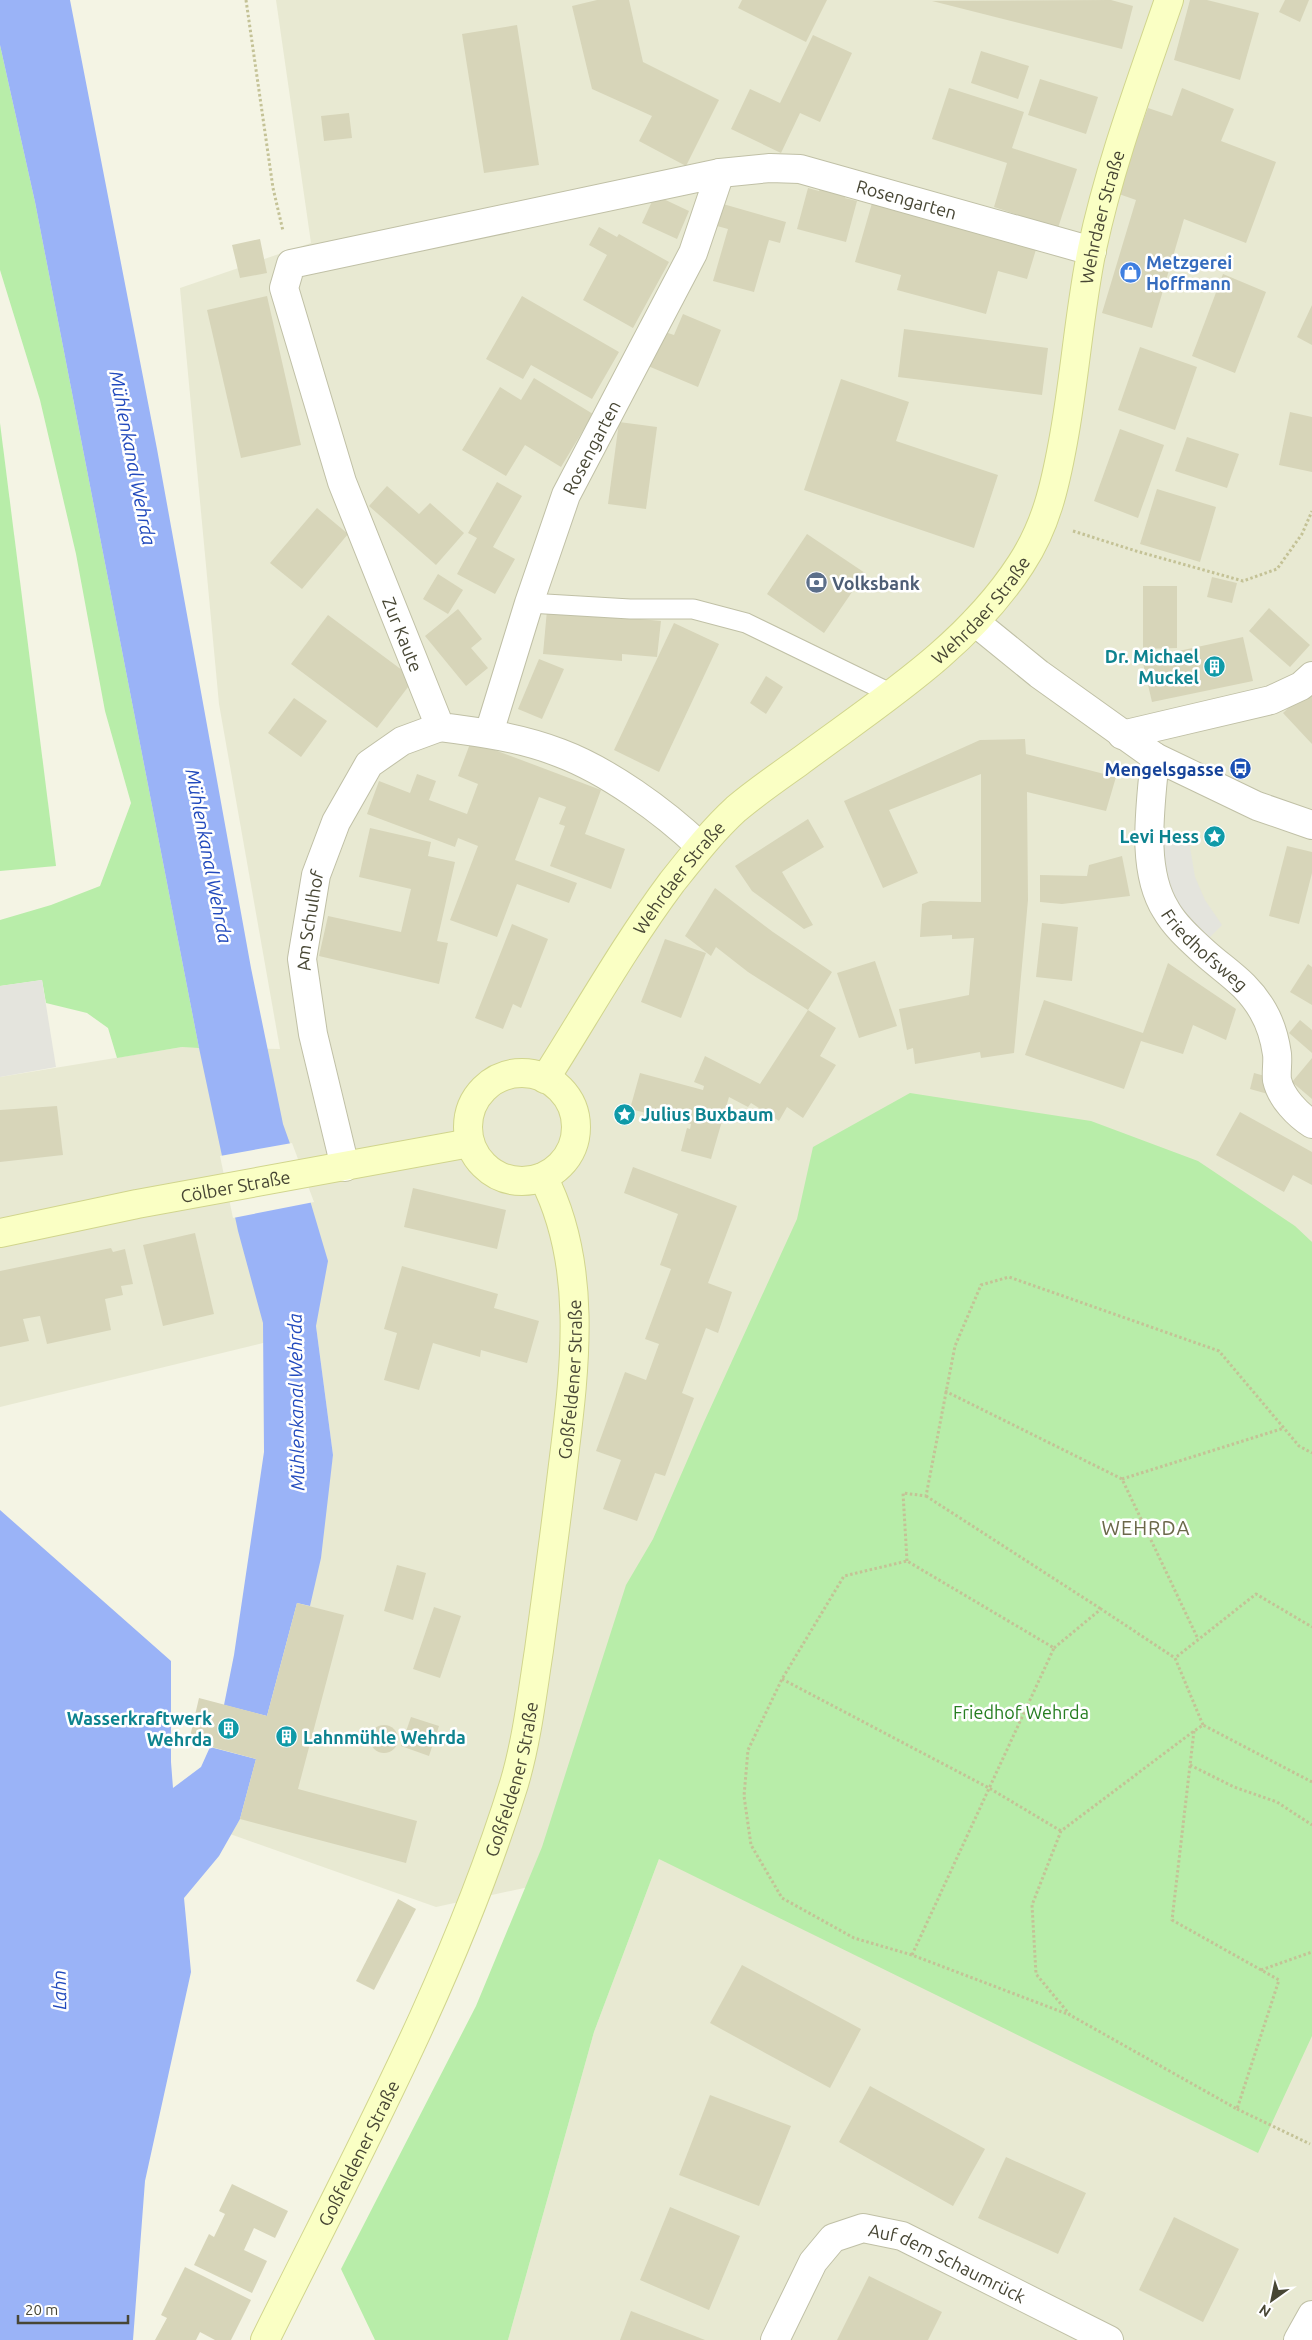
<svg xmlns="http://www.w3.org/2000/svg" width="1312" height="2340" viewBox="0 0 1312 2340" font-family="Ubuntu,sans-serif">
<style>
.residential{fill:#e8e9d2}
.green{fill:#b8eda9}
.parking{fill:#e4e4dd}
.water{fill:#9ab3f7}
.pier{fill:#f4f4e4}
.building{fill:#d7d5b9}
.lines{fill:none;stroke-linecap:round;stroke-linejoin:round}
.lane-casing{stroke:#c0c0a6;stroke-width:21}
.street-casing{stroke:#c0c0a6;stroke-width:30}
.secondary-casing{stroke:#d1d58d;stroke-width:30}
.path{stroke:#c4c296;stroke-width:3;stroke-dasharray:2.5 2.5;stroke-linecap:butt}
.lane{stroke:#fff;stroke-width:19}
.street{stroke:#fff;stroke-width:28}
.secondary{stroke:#faffc4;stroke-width:28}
.labels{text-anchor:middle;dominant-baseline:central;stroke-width:5;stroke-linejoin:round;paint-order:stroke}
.street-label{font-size:18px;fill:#474634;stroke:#fff}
.shop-label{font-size:18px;font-weight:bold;fill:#366cbe;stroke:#fff;text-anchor:start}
.service-label{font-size:18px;font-weight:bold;fill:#4e5e75;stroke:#fff;text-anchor:start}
.culture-label{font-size:18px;font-weight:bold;fill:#0d838f;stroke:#fff;text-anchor:end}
.transit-label{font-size:18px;font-weight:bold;fill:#164399;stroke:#fff;text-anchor:end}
.park-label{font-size:18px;fill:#277e21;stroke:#fff}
.water-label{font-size:19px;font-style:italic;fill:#224abd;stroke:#fff}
.quarter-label{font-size:20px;letter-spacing:1px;fill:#6b684a;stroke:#fff}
</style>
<rect width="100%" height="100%" fill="#f4f4e4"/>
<path class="residential" d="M276,0H1312V2340H508L594,2032L659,1859L436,1907L230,1834L240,1819L297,1603L310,1606L333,1455L316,1326L263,1343L0,1407V1077L182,1047L280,1049L219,704L180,288L311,243Z"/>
<g class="green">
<path d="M0,45L35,202L199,1048L182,1047L117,1058L108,1028L87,1013L46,1003L42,980L0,986V920L51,905L100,886L131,803L105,711L76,554L40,400L0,270Z"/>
<path d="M0,423L56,866L0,871Z"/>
<path d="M910,1093L1091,1121L1198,1161L1295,1226L1312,1242V2036L1258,2153L659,1859L594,2032L508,2340H375L341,2269L476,2006L542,1847L626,1585L653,1539L704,1422L797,1219L813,1147Z"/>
</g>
<g class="parking">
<path d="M1161,829L1189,841L1195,877L1205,900L1222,925L1205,942L1175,903L1165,874Z"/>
<path d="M42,980L56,1067L0,1077V986Z"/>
</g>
<g class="water">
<path d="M0,0H70L157,449L251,968L283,1124L309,1197L328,1261L316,1326L333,1455L321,1558L310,1606L297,1603L267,1716L224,1705L234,1655L264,1452L263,1323L238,1231L199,1048L35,202L0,45Z"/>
<path d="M0,1510L171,1661V1762L173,1788L201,1767L210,1747L256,1759L240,1819L219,1856L184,1898L191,1972L145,2181L133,2340H0Z"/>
</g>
<path class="pier" d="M292,1143L314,1202L233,1218L220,1156Z"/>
<g class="building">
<path d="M597,0H629L643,62L719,100L686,166L639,141L652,116L592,89L572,6Z"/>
<path d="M742,0H827L806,42L738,8Z"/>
<path d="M1111,0L1133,6L1122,49L932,1Z"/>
<path d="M1190,0H1207L1259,13L1240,80L1174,60Z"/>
<path d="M1285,0H1309L1300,22L1279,12Z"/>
<path d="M517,25L539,165L484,173L462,34Z"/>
<path d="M813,35L852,53L820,122L800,113L781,153L731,129L750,89L780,103Z"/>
<path d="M981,51L1029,66L1018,99L971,83Z"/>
<path d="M1040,79L1098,97L1086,134L1028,115Z"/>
<path d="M949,88L1024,112L1012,148L1077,169L1058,228L994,207L1007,163L932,139Z"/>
<path d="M1182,88L1234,109L1221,141L1276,162L1246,243L1184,219L1152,328L1102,313L1136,200L1116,193L1148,108L1172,116Z"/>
<path d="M349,113L352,138L324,141L321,116Z"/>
<path d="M822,182L847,189L845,198L857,201L846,242L797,229L808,188L819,191Z"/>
<path d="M655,195L689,211L677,239L642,223Z"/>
<path d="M872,203L1038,243L1027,279L998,271L986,314L897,290L901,275L855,262Z"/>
<path d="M723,204L786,222L780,243L769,240L754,292L713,281L728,229L717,226Z"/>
<path d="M599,227L617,237L619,234L669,262L633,328L583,300L607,255L589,245Z"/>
<path d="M260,239L267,273L240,278L232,245Z"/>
<path d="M1223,274L1266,292L1235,373L1192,356Z"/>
<path d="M267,296L301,445L241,458L207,310Z"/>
<path d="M522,296L619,352L592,399L531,365L523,379L486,359Z"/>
<path d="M1312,305V345L1297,337Z"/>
<path d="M683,314L721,330L698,387L648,366L662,331L674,335Z"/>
<path d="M904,329L1048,348L1042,395L898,377Z"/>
<path d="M1140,347L1197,367L1175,430L1118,410Z"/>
<path d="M534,378L593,414L561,467L525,445L506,476L462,450L500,387L521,400Z"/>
<path d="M841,379L909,402L896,441L998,475L974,548L804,490Z"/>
<path d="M1290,412L1312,417V472L1279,465Z"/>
<path d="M619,422L657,427L646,509L608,504Z"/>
<path d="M1120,429L1164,445L1138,518L1094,501Z"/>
<path d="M1187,437L1239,454L1227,488L1175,471Z"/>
<path d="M497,482L522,496L493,547L515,559L495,594L457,574L477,538L468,533Z"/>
<path d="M387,486L419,514L430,503L464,533L436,565L369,506Z"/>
<path d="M1157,489L1216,507L1200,562L1140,544Z"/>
<path d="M317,508L348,534L302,589L270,563Z"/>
<path d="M807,534L865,573L824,633L767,594Z"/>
<path d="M438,574L463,590L448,614L423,599Z"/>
<path d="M1212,577L1237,583L1232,603L1207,597Z"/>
<path d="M1143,586H1177V648L1143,649Z"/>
<path d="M1269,608L1310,645L1290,667L1249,631Z"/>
<path d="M458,609L482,639L471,648L488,668L466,686L425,636Z"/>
<path d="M547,610L661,621L657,657L622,654V661L543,654Z"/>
<path d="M328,615L414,679L377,728L291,664Z"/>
<path d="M674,623L719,644L659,772L614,750Z"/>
<path d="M1243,637L1253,681L1152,702L1142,659Z"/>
<path d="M539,659L564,669L542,719L518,709Z"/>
<path d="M766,676L783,687L766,714L750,703Z"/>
<path d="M1312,686V744L1283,713Z"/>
<path d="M294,698L327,721L301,757L268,733Z"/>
<path d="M1025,739L1026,754L1116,777L1106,811L1027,792L1028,900L1014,1053L981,1058L980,1052L915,1064L913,1048L907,1050L899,1009L969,995L974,938L952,939V935L920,937L922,904L930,901L981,902V774L889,810L918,873L883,888L844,801L980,740Z"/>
<path d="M471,741L601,790L585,834L625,849L611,889L550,866L565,826L559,824L566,807L539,797L515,860L577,883L569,903L517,884L497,937L450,920L478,846L458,838L455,847L367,814L379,781L410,793L417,774L436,781L429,800L467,814L478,784L458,776Z"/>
<path d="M808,819L824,847L782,872L813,925L804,929L752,891L735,866Z"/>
<path d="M370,828L431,842L428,856L455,862L437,941L448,943L439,984L319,956L328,916L401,932L411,889L359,877Z"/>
<path d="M1287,846L1312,852V873L1299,924L1269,916Z"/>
<path d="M1122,856L1130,896L1062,904L1040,902V875L1087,876L1089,865Z"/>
<path d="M715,888L773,932L832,972L808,1010L836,1028L820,1056L836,1065L803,1118L787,1107L779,1121L751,1103L748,1107L729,1097L711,1159L681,1151L687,1128L690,1129L691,1124L630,1109L640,1073L703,1090L704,1086L694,1082L705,1056L760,1084L808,1010L748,972L716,947L711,956L685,936Z"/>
<path d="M1042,923L1078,927L1072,981L1036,977Z"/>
<path d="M512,924L548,939L521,1008L513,1004L503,1029L475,1018Z"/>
<path d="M665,939L706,953L681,1018L641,1002Z"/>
<path d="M875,961L897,1026L859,1038L837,973Z"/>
<path d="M1168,963L1236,1009L1226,1040L1193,1025L1183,1054L1141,1041L1124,1089L1025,1055L1044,1000L1143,1033Z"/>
<path d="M1308,964L1312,967V1005L1290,992Z"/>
<path d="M1300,1020L1312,1030V1053L1289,1033Z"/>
<path d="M1312,1058V1099L1292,1082Z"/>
<path d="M1254,1073L1272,1078L1268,1094L1250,1089Z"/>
<path d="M57,1106L63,1155L0,1162V1110Z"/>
<path d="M1240,1112L1312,1152V1185L1293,1175L1284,1192L1216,1155Z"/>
<path d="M633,1167L737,1206L708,1283L732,1292L718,1333L706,1328L682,1393L694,1398L665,1476L655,1473L637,1521L603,1509L621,1460L596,1451L625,1372L646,1380L659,1344L645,1339L671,1269L660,1265L678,1214L624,1193Z"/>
<path d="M413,1188L506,1210L497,1249L404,1227Z"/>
<path d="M195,1233L214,1314L163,1326L143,1245Z"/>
<path d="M111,1248L113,1252L125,1249L133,1284L121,1286L123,1295L105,1299L111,1330L47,1344L40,1316L23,1319L29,1341L0,1347V1271Z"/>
<path d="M402,1266L498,1294L494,1308L539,1321L527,1363L481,1350L480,1357L433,1343L419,1390L384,1380L397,1333L384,1329Z"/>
<path d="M397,1565L426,1573L413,1620L384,1611Z"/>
<path d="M297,1603L344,1615L298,1789L417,1821L406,1863L240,1819L256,1759L189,1741L199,1698L267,1716Z"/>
<path d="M434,1607L461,1616L440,1678L413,1669Z"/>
<path d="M411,1717L439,1726L429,1756L401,1746Z"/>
<circle cx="384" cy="1739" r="14"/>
<path d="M398,1899L416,1909L374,1990L356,1981Z"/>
<path d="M742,1965L861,2029L830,2088L710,2023Z"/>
<path d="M870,2086L985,2149L953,2206L839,2142Z"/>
<path d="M710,2095L791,2126L759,2206L679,2175Z"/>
<path d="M1006,2157L1086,2193L1058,2254L978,2218Z"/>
<path d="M232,2184L288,2211L275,2238L254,2228L244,2250L267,2261L252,2293L194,2265L209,2234L214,2237L225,2214L219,2211Z"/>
<path d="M670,2207L740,2236L709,2310L640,2280Z"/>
<path d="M1174,2217L1239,2249L1203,2322L1139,2290Z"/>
<path d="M185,2267L251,2300L231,2340H215L200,2332L196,2340H155L167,2318L161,2315Z"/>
<path d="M869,2276L942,2312L928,2340H837Z"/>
<path d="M631,2311L705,2340H620Z"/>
</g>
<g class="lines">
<defs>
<path id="lane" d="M529,603L630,609H693L746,623L892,694"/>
<g id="street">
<path id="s1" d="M720,173L770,168L800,169L1092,251"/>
<path d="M975,622L1039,674L1155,757L1257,806L1312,825"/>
<path id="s2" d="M489,733L529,603L566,495L693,253L720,173L291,264L284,288L342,482L440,727C480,732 522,738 560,753C608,771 663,811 700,846"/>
<path d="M1122,735L1271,700L1301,686L1312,676"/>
<path id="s3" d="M1155,757C1151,804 1140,869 1166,910C1175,926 1191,940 1204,952C1226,972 1247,983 1263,1011C1270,1023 1275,1040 1277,1054C1278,1062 1276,1072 1277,1080C1281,1098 1298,1115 1312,1124"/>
<path id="s4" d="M345,1167L313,1034L302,959L316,875L336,822L369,764L402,741L440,727"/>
<path id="s5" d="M775,2340L813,2262L833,2238L863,2228L902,2236L1109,2340"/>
<path d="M1298,2340L1312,2315"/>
</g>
<g id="secondary">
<circle cx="522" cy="1127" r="54"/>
<path id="s6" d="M545,1079C587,1013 625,945 672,882C692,857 712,831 736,809C756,792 778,777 799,762C878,703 966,649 1021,564C1046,526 1055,486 1063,442C1075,378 1079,312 1092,249C1110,164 1141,82 1169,0"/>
<path id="s7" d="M0,1233L137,1204L470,1143"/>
<path id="s8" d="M265,2340C355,2158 454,1978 514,1784C527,1740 532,1695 539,1650C547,1591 555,1532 562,1473C574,1375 590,1268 543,1177"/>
</g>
</defs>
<use href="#lane" class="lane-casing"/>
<use href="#street" class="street-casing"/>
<use href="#secondary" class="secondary-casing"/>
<g class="path">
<path d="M246,0L273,188L283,231"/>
<path d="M1073,531L1136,551L1243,581L1277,569L1302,534L1312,511"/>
<path d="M945,1391L1122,1479L1198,1639"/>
<path d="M1122,1479L1284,1428"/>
<path d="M926,1496L1101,1609"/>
<path d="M907,1561L903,1493L926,1496L955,1346L981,1285L1009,1277L1219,1351L1299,1446L1312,1453"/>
<path d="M1054,1648L1101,1609L1175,1658"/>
<path d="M782,1679L989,1788L1061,1831"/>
<path d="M1203,1725L1175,1658L1256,1594L1312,1627"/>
<path d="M1194,1731L1172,1920L1279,1980L1237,2109L1070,2015L1036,1974L1032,1905L1061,1831L1194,1731L1203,1725L1312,1782"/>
<path d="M1190,1765L1234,1787L1277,1802L1312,1825"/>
<path d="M912,1955L1054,1648L907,1561L844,1576L782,1679L748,1750L744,1796L751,1845L782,1898L854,1938L912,1955L1070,2015"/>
<path d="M1261,1970L1312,1952"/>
<path d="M1237,2109L1310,2144"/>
</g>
<use href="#lane" class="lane"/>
<use href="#street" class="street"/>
<use href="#secondary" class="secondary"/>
</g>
<defs>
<symbol id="shop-disc" viewBox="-11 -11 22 22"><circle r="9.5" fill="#3f7fe0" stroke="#fff"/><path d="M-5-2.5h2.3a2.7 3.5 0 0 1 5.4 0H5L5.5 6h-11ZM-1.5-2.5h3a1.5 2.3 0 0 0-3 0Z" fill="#fff"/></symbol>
<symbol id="bank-disc" viewBox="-11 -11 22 22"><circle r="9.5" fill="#5c6f8a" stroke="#fff"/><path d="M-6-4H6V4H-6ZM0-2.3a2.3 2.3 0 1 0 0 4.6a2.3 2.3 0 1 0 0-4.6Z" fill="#fff"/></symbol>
<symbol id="building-disc" viewBox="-11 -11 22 22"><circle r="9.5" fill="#0f9aa8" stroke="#fff"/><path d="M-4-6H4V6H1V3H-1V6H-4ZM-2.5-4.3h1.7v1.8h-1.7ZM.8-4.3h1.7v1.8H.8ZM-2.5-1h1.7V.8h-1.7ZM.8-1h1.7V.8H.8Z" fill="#fff"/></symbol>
<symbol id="bus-disc" viewBox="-11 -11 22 22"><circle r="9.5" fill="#1a4fb4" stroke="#fff"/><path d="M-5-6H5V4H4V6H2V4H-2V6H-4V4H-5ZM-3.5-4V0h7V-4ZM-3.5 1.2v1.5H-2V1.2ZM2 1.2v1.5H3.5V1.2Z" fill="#fff"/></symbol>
<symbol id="sight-disc" viewBox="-11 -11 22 22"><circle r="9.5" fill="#0f9aa8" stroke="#fff"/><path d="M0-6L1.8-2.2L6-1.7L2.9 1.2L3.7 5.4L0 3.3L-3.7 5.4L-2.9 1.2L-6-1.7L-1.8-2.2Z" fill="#fff"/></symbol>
</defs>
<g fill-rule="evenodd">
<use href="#shop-disc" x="1118" y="260" width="25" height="25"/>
<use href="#bank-disc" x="804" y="570" width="25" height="25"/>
<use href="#building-disc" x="1202" y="654" width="25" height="25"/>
<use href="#bus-disc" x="1228" y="756" width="25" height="25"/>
<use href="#sight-disc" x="1202" y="824" width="25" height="25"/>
<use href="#sight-disc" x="612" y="1102" width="25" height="25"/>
<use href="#building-disc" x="216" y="1716" width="25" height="25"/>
<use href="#building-disc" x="274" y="1724" width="25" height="25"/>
</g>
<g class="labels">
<g class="street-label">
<text stroke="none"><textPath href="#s1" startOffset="191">Rosengarten</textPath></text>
<text stroke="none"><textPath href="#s6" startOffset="1068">Wehrdaer Straße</textPath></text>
<text stroke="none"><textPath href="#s2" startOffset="304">Rosengarten</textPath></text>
<text stroke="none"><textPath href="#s6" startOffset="648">Wehrdaer Straße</textPath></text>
<text stroke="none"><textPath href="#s2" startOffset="1438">Zur Kaute</textPath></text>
<text stroke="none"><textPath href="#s6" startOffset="242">Wehrdaer Straße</textPath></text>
<text stroke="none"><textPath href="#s4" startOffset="251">Am Schulhof</textPath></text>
<text stroke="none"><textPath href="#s3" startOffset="212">Friedhofsweg</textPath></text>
<text stroke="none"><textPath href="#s7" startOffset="240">Cölber Straße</textPath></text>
<text stroke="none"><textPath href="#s8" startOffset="1019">Goßfeldener Straße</textPath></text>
<text stroke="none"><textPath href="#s8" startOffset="614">Goßfeldener Straße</textPath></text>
<text stroke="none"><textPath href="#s8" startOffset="209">Goßfeldener Straße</textPath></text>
<text stroke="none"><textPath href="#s5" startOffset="241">Auf dem Schaumrück</textPath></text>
</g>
<g class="shop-label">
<text x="1146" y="262">Metzgerei<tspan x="1146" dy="21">Hoffmann</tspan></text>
</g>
<g class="service-label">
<text x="832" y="583">Volksbank</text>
</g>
<g class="culture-label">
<text x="1199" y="656">Dr. Michael<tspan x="1199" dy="21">Muckel</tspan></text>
<text x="1199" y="836">Levi Hess</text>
<text x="641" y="1114" text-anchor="start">Julius Buxbaum</text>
<text x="212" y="1718">Wasserkraftwerk<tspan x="212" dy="21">Wehrda</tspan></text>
<text x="303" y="1737" text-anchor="start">Lahnmühle Wehrda</text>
</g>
<g class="transit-label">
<text x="1224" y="769">Mengelsgasse</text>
</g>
<g class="park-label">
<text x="1021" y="1712">Friedhof Wehrda</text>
</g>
<g class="water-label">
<text transform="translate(133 458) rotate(79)">Mühlenkanal Wehrda</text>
<text transform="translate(209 856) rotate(79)">Mühlenkanal Wehrda</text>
<text transform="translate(296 1402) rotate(-91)">Mühlenkanal Wehrda</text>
<text transform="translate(59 1990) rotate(-91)">Lahn</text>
</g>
<g class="quarter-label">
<text x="1146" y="1527">WEHRDA</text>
</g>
</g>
<g transform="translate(1272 2300) rotate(213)" stroke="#ffffff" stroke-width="4" paint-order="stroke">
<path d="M0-4L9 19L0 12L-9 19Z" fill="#474634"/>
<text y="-8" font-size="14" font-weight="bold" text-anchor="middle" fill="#474634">N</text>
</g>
<path d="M18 2315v8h110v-8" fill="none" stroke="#474634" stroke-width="2.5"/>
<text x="25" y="2315" font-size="15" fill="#474634" stroke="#ffffff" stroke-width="4" paint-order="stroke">20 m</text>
</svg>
